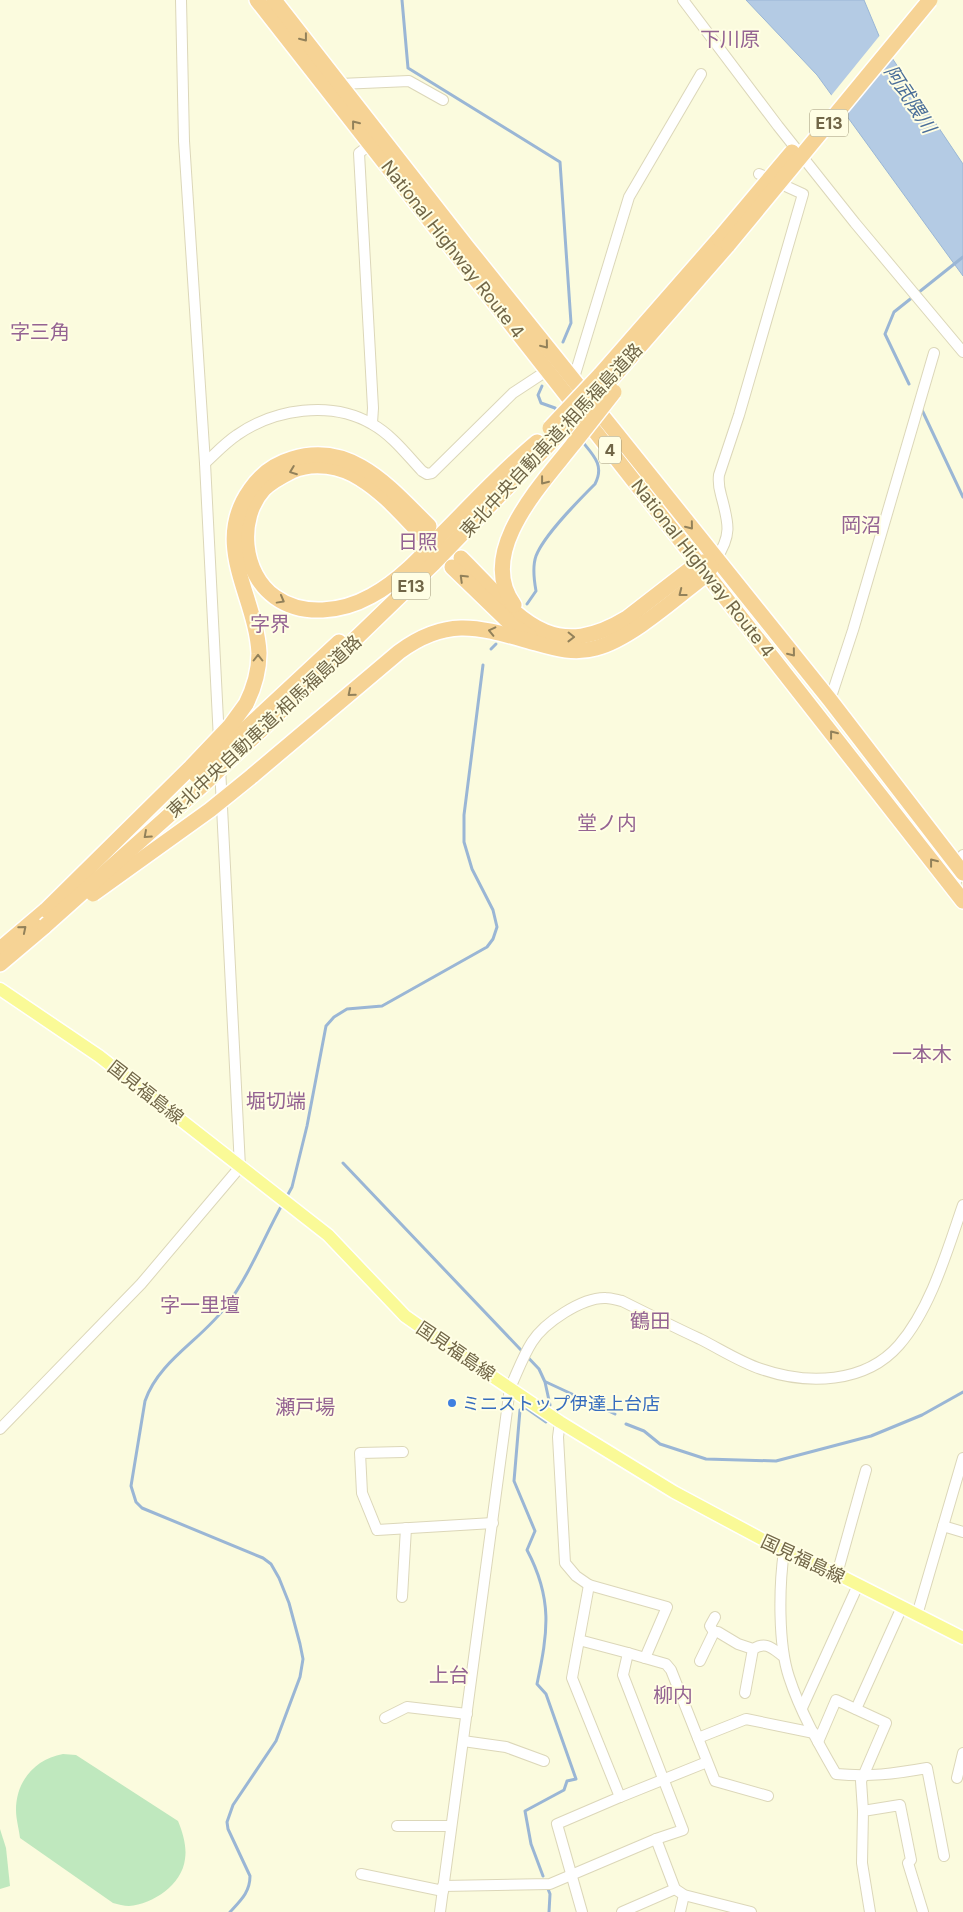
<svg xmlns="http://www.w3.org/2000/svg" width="963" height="1912" viewBox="0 0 963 1912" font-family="Inter,'Noto Sans JP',sans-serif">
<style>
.green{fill:#bfe8be}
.water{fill:#b4cbe4;stroke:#9ab6d5}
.pier{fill:#fbfbde}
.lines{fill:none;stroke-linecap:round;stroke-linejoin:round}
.stream{stroke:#9ab6d5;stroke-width:3}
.minor-casing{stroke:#dcd7b9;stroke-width:12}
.major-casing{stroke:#fff;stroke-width:15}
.highway-casing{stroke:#fff;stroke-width:18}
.minor{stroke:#fff;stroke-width:10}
.major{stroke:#fafa97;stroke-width:12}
.highway{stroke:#f6d395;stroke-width:15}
.highway-bridge-casing{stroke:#fff;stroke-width:18;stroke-linecap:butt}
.highway-bridge{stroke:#f6d395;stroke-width:15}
.oneway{stroke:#92815a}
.shop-dot{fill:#3f7fe0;stroke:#fffee4;stroke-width:2}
.labels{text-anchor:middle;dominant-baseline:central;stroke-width:4;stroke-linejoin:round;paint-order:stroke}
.shield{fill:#fffee4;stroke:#9c9476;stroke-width:1}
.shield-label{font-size:16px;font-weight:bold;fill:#716647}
.street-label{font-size:18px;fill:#716647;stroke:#fffee4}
.shop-label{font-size:18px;fill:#366cbe;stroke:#fffee4;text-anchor:start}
.water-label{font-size:19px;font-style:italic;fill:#4a6e99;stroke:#fffee4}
.quarter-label{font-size:20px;fill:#946392;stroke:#fffee4}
</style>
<rect width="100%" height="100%" fill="#fbfbde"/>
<g class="green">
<path d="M63,1754L76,1755L178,1821C183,1833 187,1847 185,1859C182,1885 153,1904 129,1906C124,1906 118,1904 113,1903L20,1838C19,1829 16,1819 16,1810C16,1781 35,1759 63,1754Z"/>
<path d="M0,1829L6,1848L10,1886L0,1889Z"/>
</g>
<path class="water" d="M746,0H864L882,43L963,164V276L817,75Z"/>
<path class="pier" d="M881,34L893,55L843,115L830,97Z"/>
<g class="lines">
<g class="stream">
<path d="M402,0L408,68L560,162L571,323L563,342"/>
<path d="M909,384L885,334L894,312L963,257"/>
<path d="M542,386L538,395L541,403L555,408L558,412"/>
<path d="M922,410L963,497"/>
<path d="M527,604L536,591C534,580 532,567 536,556C544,535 578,501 595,484C605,465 593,455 581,440"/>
<path d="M491,649L496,644"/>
<path d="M343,1163L539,1369L545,1382L550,1405"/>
<path d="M286,1198L292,1187L307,1126L326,1026L334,1017L347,1009L382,1006L487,947L493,939L497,927L493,910L472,869L464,842V815L483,665"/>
<path d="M546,1382L615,1414"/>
<path d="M626,1424L644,1431L660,1444L706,1459L776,1461L871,1436L922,1415L963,1392"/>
<path d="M543,1876L531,1844L525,1811L564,1790L567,1781L576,1779L546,1694L537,1684C548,1632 553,1599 527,1550L535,1531L514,1481L520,1410L526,1408L546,1422"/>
<path d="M548,1889L550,1894L549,1912"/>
<path d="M230,1912C241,1900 250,1892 250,1876L228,1829L227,1822L233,1805L276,1741L300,1677L303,1659L300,1644L289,1603L279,1578L271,1564L263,1558L142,1508L136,1502L131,1486L145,1401C159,1360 203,1339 227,1305C250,1274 264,1237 283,1203"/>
</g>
<defs>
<g id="minor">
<path d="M181,0L184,141L205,463L219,740"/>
<path d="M683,0L778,126L855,223L963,352"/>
<path d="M340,84L409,81L443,100"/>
<path d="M371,144L359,153L373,408L372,423"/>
<path d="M571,384L573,381L629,197L701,74"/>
<path d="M205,463C215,454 225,443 237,435C274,409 331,400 372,424C392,435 407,455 422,471L427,474L432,473L513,393L548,370"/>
<path d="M716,559C733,534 728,522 721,495C719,488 718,483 719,475L739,415L803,194L759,174"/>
<path d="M830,700L853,630L934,353"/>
<path d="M954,889L963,855"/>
<path d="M0,1429L141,1284L240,1167L220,767"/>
<path d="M403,1452L360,1453L362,1493L377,1530L493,1523"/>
<path d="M943,1526L963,1532"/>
<path d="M784,1551C779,1586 778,1644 789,1677C800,1711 818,1743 836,1774C870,1777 893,1774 927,1768L944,1856"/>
<path d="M837,1574L866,1470"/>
<path d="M402,1597L406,1528"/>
<path d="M917,1615L963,1458"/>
<path d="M714,1632L710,1626L715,1617"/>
<path d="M579,1640L628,1653"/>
<path d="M645,1658L666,1664L671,1670L715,1781L768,1796"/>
<path d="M700,1661L714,1632H718L738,1644L753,1649C766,1641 772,1648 783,1656"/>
<path d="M745,1693L753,1649"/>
<path d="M802,1708L858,1585"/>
<path d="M856,1709L902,1607"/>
<path d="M385,1718L407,1707L467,1714"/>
<path d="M698,1738L746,1719L814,1733"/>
<path d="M463,1741L506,1747L544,1761"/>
<path d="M818,1742L836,1700L886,1723L861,1781L863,1811"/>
<path d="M957,1778L963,1753"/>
<path d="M620,1797L707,1762"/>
<path d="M397,1826H451"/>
<path d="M656,1839L675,1889L684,1895L751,1912"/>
<path d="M361,1874L443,1891"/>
<path d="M443,1886L550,1884L656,1839L683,1830L623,1675L628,1653L645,1658L667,1607L589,1585L576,1576L565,1563L558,1437L560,1422"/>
<path d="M440,1912L510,1388C517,1373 523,1356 532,1342C544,1323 582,1297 606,1298C611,1298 617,1300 622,1301C648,1314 674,1327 700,1339C720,1349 740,1362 761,1369C807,1385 865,1384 899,1345C931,1308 947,1251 963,1205"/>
<path d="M582,1912L557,1824L620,1797L572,1678L589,1585"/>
<path d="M622,1912L675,1889"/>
<path d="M680,1912L684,1895"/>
<path d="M870,1912L862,1863L863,1811L900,1805L911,1860L908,1863L923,1912"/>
</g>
<path id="major" d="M0,989L99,1056L328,1235L405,1316L459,1354L560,1422L674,1492L784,1551L837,1574L963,1638"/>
<g id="highway">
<path d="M257,0L963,901"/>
<path d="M274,0L467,247L830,700L963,873"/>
<path d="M600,375L719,239"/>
<path d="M607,384L728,245"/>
<path d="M422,535C403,516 384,493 361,479C341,466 314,461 292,471C282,476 272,481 264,489C237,518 242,574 275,597C303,617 342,612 371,596C399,581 421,557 442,534C473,503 503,470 537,442"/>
<path d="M461,558C515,611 547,667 627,618L698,563L708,561"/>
<path d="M452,567L511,624L530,637"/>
<path d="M514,605C475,552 543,483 574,443"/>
<path d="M246,704C254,688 259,672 259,653C256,596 211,545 250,490C260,475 275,464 292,459C352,440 391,489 429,526"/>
<path d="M254,721L339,642"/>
<path d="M260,731L434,563L558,435"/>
<path d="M252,776L399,652C449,615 481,628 536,643C557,649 575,654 596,648C631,639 677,597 707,574L711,567"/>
<path d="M0,949L46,910"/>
<path d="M0,964L45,926"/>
</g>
</defs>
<use href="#minor" class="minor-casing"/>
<use href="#major" class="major-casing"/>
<use href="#highway" class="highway-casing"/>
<use href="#minor" class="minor"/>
<use href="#major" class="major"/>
<use href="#highway" class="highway"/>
<defs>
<g id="highway-bridge">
<path d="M719,239L792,152"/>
<path d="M728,245L930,0"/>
<path d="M550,428L600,375"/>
<path d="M558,435L607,384"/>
<path d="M574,443L614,392"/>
<path d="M196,775L254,721"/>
<path d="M93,894L210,810L252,776"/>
<path d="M46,910L191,767L230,726L246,704"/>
<path d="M45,926L204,784L260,731"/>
</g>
</defs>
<use href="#highway-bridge" class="highway-bridge-casing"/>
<use href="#highway-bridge" class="highway-bridge"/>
</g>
<defs><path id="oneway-chevron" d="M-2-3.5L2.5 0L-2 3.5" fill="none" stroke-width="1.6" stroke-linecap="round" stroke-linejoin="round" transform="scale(1.25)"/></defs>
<g class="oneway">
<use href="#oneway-chevron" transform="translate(304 38) rotate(52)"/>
<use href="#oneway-chevron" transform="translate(355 124) rotate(-128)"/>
<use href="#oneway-chevron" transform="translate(545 345) rotate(51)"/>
<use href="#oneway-chevron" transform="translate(293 471) rotate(159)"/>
<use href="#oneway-chevron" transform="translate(544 481) rotate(128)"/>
<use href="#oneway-chevron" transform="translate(690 526) rotate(51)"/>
<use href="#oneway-chevron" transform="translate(463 578) rotate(-136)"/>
<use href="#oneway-chevron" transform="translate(682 593) rotate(142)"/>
<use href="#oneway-chevron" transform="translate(281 600) rotate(29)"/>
<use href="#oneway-chevron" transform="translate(492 631) rotate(-167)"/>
<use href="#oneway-chevron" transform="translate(571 637) rotate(1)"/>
<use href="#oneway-chevron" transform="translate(792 653) rotate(51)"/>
<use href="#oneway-chevron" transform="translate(258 658) rotate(-90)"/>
<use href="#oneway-chevron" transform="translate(351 693) rotate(140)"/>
<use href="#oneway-chevron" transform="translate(833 734) rotate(-128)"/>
<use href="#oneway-chevron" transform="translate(147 835) rotate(138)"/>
<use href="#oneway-chevron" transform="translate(933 862) rotate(-128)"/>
<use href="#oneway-chevron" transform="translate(23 929) rotate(-40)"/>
</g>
<circle class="shop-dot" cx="452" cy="1403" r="5"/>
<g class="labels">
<g class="shield">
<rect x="810" y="109.5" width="38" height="27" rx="4"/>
<rect x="599" y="436.5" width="22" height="27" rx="4"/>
<rect x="392" y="572.5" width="38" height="27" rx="4"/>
</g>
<g class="shield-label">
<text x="829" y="123">E13</text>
<text x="610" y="450">4</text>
<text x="411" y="586">E13</text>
</g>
<g class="street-label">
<text transform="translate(453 249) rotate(52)">National Highway Route 4</text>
<text transform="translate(551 440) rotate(-47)">東北中央自動車道;相馬福島道路</text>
<text transform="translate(703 568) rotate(52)">National Highway Route 4</text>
<text transform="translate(264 726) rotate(-43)">東北中央自動車道;相馬福島道路</text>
<text transform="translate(146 1092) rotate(38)">国見福島線</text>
<text transform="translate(456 1351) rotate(34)">国見福島線</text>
<text transform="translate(803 1559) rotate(25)">国見福島線</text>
</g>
<g class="shop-label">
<text x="462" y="1403">ミニストップ伊達上台店</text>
</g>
<g class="water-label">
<text transform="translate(910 99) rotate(57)">阿武隈川</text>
</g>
<g class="quarter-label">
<text x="730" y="39">下川原</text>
<text x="40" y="332">字三角</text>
<text x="861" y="525">岡沼</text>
<text x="418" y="542">日照</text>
<text x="270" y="624">字界</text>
<text x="607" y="823">堂ノ内</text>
<text x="922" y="1054">一本木</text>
<text x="276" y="1101">堀切端</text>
<text x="200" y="1305">字一里壇</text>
<text x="650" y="1321">鶴田</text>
<text x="305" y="1407">瀬戸場</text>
<text x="449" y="1675">上台</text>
<text x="673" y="1695">柳内</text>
</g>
</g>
</svg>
